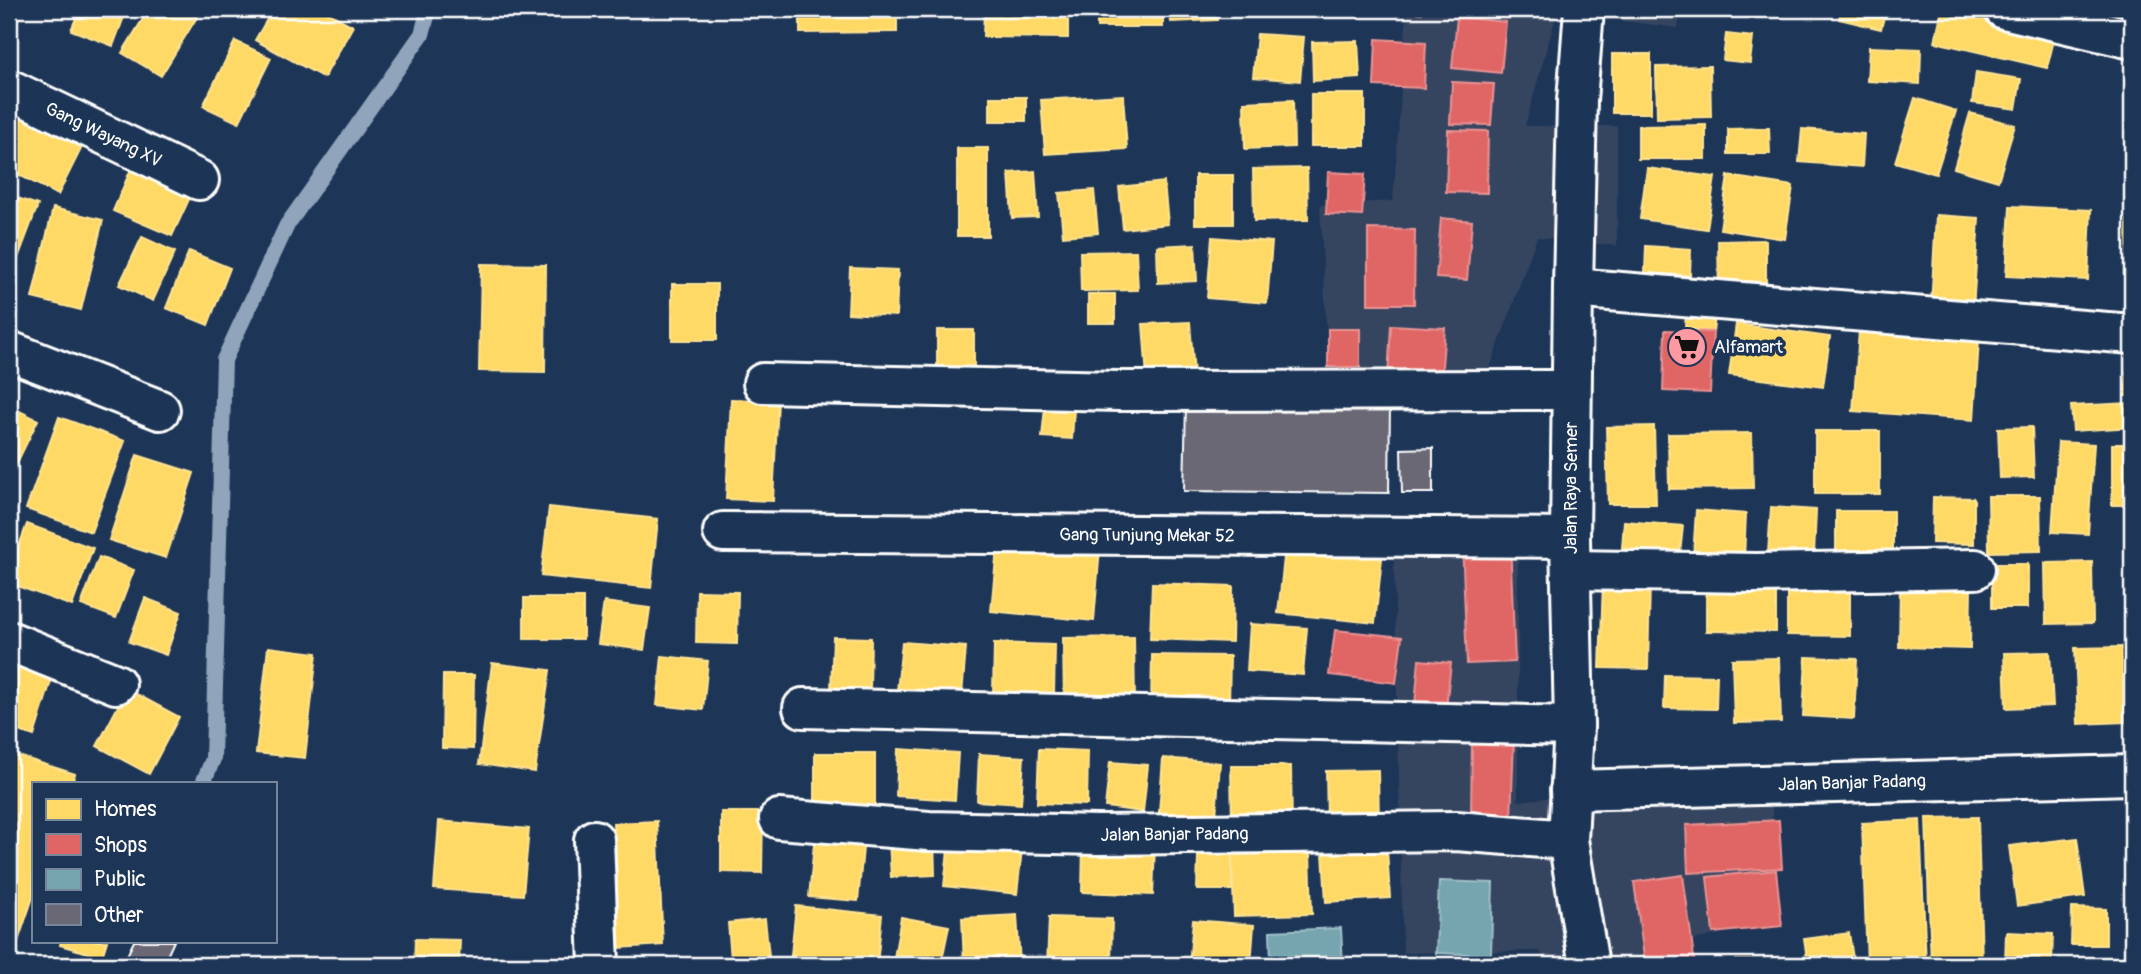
<svg xmlns="http://www.w3.org/2000/svg" width="2141" height="974" viewBox="0 0 2141 974" font-family="Pangolin,sans-serif">
<style>
.built{fill:#344460}
.homes{fill:#ffd966;stroke:#ffe494;stroke-width:2}
.shops{fill:#e06666;stroke:#e99494;stroke-width:2}
.public{fill:#76a5af;stroke:#9fc0c7;stroke-width:2}
.lines{fill:none;stroke-linecap:round;stroke-linejoin:round}
.stream{stroke:#90a5bb;stroke-width:16}
.building{fill:#6a6874;stroke:#fff;stroke-width:2}
.street-casing{stroke:#fff;stroke-width:44}
.secondary-casing{stroke:#fff;stroke-width:44}
.street{stroke:#1d3557;stroke-width:38}
.secondary{stroke:#1d3557;stroke-width:38}
.labels{text-anchor:middle;dominant-baseline:central;stroke-width:7;stroke-linejoin:round;paint-order:stroke}
.street-label{font-size:18px;fill:#fff;stroke:#1d3557}
.poi-label{font-size:18px;fill:#fff;stroke:#1d3557;text-anchor:start}
</style>
<rect width="100%" height="100%" fill="#1d3557"/>
<filter id="ink" filterUnits="userSpaceOnUse"><feTurbulence type="fractalNoise" baseFrequency=".0143" numOctaves="2"/><feDisplacementMap in="SourceGraphic" scale="14" xChannelSelector="R" yChannelSelector="G"/><feConvolveMatrix kernelMatrix="1 2 1 2 8 2 1 2 1" color-interpolation-filters="sRGB"/></filter>
<g filter="url(#ink)">
<g class="built">
<path d="M1407,9H1681L1678,28L1557,13L1525,126H1617V246L1537,237L1489,371L1329,378L1320,205L1393,201Z"/>
<path d="M1518,518V801L1774,773L1767,922L1651,951L1653,965H1544L1541,951L1403,953L1393,520Z"/>
</g>
<g class="homes">
<path d="M80,9H127L113,46L71,30Z"/>
<path d="M149,9H202L161,76L122,53Z"/>
<path d="M273,9H321L353,26L324,78L255,40Z"/>
<path d="M800,9H897V32L800,33Z"/>
<path d="M984,9H1068V38L983,37Z"/>
<rect x="1097" y="9" width="66" height="18"/>
<path d="M1170,9H1217V20L1171,22Z"/>
<path d="M1841,9H1886L1881,29L1839,19Z"/>
<path d="M1942,9L2055,36L2047,68L1935,42Z"/>
<path d="M1257,34L1304,37L1300,81L1253,77Z"/>
<path d="M1726,34L1753,37L1750,63L1723,60Z"/>
<path d="M235,41L271,58L239,123L203,106Z"/>
<path d="M1358,41L1360,78L1313,81L1312,42Z"/>
<path d="M1869,47L1921,49L1920,84L1867,81Z"/>
<rect x="1612" y="54" width="39" height="59"/>
<path d="M1710,66L1711,117L1657,118L1656,67Z"/>
<path d="M1976,72L2021,79L2016,109L1972,103Z"/>
<rect x="1311" y="94" width="54" height="52"/>
<path d="M1123,95L1127,149L1045,154L1041,100Z"/>
<rect x="990" y="97" width="36" height="24"/>
<path d="M1915,98L1956,111L1936,174L1895,162Z"/>
<path d="M1293,100L1294,147L1245,149L1244,102Z"/>
<path d="M19,107L86,139L58,195L9,170V127Z"/>
<path d="M1970,113L2015,125L1998,181L1954,168Z"/>
<path d="M1706,125V159H1638V126Z"/>
<path d="M1769,128L1770,154H1728V129Z"/>
<path d="M1802,129L1864,134L1862,167L1799,162Z"/>
<rect x="957" y="148" width="31" height="88"/>
<path d="M137,155L198,180L172,236L113,211Z"/>
<path d="M1307,168L1308,220L1254,221L1253,169Z"/>
<path d="M1647,168L1715,177L1707,229L1640,219Z"/>
<path d="M1035,171L1038,217L1012,218L1009,173Z"/>
<rect x="1195" y="175" width="38" height="49"/>
<path d="M1728,176L1793,186L1785,239L1720,229Z"/>
<path d="M1164,182L1168,224L1123,229L1119,187Z"/>
<path d="M1094,190L1098,233L1063,236L1059,193Z"/>
<path d="M9,195L38,205L9,282Z"/>
<path d="M2010,206L2091,210L2088,280L2006,276Z"/>
<path d="M53,208L103,220L81,310L32,298Z"/>
<path d="M1936,215L1979,218L1973,310L1931,307Z"/>
<path d="M2127,220H2132V264H2128Z"/>
<path d="M142,237L175,252L153,301L119,285Z"/>
<path d="M1212,237L1272,242L1267,303L1207,298Z"/>
<path d="M1766,240V294L1719,295L1718,241Z"/>
<path d="M1195,244L1197,281L1158,283L1157,246Z"/>
<path d="M1646,246L1691,249L1690,275L1645,273Z"/>
<path d="M189,251L230,268L208,325L166,308Z"/>
<path d="M1136,251L1138,290L1081,291L1080,252Z"/>
<path d="M481,264L546,265L545,372L479,371Z"/>
<path d="M850,268L898,270L896,316L848,313Z"/>
<rect x="672" y="284" width="45" height="56"/>
<rect x="1088" y="294" width="27" height="29"/>
<path d="M1686,312L1715,316L1713,332L1685,328Z"/>
<path d="M1190,322L1194,374L1147,378L1143,324Z"/>
<path d="M1736,324L1830,337L1823,387L1729,375Z"/>
<rect x="937" y="330" width="37" height="37"/>
<path d="M1859,331L1979,339L1974,420L1853,411Z"/>
<path d="M2128,354H2132V397L2125,396Z"/>
<path d="M731,399L778,401L773,501L726,499Z"/>
<path d="M2131,403L2132,427L2073,431L2071,406Z"/>
<path d="M9,406L38,420L9,479Z"/>
<path d="M1045,407L1074,410L1072,439L1042,437Z"/>
<path d="M59,417L125,441L91,532L26,509Z"/>
<path d="M1654,426L1656,504H1608L1606,427Z"/>
<path d="M2032,427L2034,477L2000,478L1998,428Z"/>
<rect x="1815" y="431" width="65" height="63"/>
<path d="M1752,433L1753,488L1669,489L1668,434Z"/>
<path d="M2058,442L2094,444L2088,534L2052,532Z"/>
<rect x="2112" y="444" width="20" height="61"/>
<path d="M137,455L194,473L166,558L109,540Z"/>
<path d="M1988,496H2040L2041,551L1989,552Z"/>
<path d="M1933,497L1974,498V544L1932,543Z"/>
<path d="M9,507L16,510L9,533Z"/>
<path d="M549,507L658,519L651,588L541,576Z"/>
<path d="M1771,507L1816,510L1814,555L1768,553Z"/>
<path d="M1696,510L1746,514L1744,559L1693,557Z"/>
<rect x="1836" y="511" width="57" height="53"/>
<path d="M1624,521L1683,526L1680,554L1622,548Z"/>
<path d="M27,524L93,548L72,606L9,583V573Z"/>
<path d="M998,537L1100,548L1094,621L991,611Z"/>
<path d="M1286,539L1383,549L1375,623L1278,613Z"/>
<path d="M99,557L134,570L116,618L81,605Z"/>
<path d="M2092,562L2093,623L2046,624L2045,563Z"/>
<rect x="1992" y="564" width="36" height="44"/>
<path d="M1603,581L1650,582L1648,669L1600,668Z"/>
<path d="M1152,583L1233,586L1232,642L1150,639Z"/>
<path d="M1900,584L1971,586L1970,649L1899,647Z"/>
<path d="M1706,586L1776,587V632L1706,631Z"/>
<path d="M1787,590L1850,591V636L1787,635Z"/>
<path d="M697,591L738,592L737,644L696,643Z"/>
<path d="M145,598L181,612L166,655L129,642Z"/>
<rect x="524" y="598" width="59" height="41"/>
<path d="M604,602L650,608L644,650L598,644Z"/>
<path d="M1250,624L1307,628L1303,675L1247,671Z"/>
<path d="M833,637L871,638L870,691L831,690Z"/>
<path d="M1134,637L1135,704L1064,705L1063,638Z"/>
<path d="M902,642L966,647L962,696L897,691Z"/>
<path d="M994,643L1055,645L1054,695L993,694Z"/>
<path d="M9,647L57,662L34,736L9,728Z"/>
<path d="M268,647L317,653L305,758L256,753Z"/>
<path d="M2123,647L2126,722L2078,724L2075,648Z"/>
<path d="M2050,652L2053,706L2006,708L2004,653Z"/>
<path d="M1152,655L1230,656L1229,707L1151,706Z"/>
<path d="M662,656L708,661L703,710L657,705Z"/>
<path d="M1806,657L1857,659L1854,719L1803,716Z"/>
<path d="M1779,658L1781,722L1734,723L1732,659Z"/>
<path d="M492,663L550,670L535,772L479,764Z"/>
<path d="M443,675H474L473,749L442,748Z"/>
<path d="M1665,675L1717,676L1716,709L1664,708Z"/>
<path d="M127,689L179,717L149,774L97,746Z"/>
<path d="M898,749L958,753L955,800L896,796Z"/>
<path d="M1039,749L1088,751L1087,805L1037,803Z"/>
<path d="M9,753L75,774L72,783H33V897L13,956L9,955Z"/>
<rect x="815" y="753" width="60" height="54"/>
<path d="M979,754L1024,757L1021,804L977,801Z"/>
<path d="M1163,758L1220,763L1216,817L1159,812Z"/>
<path d="M1110,762L1148,765L1143,812L1105,807Z"/>
<path d="M1231,766H1291L1292,826L1232,827Z"/>
<path d="M1378,770L1379,822H1327L1326,771Z"/>
<path d="M721,812H763L762,873L721,872Z"/>
<path d="M1978,817L1982,965H1931L1926,818Z"/>
<path d="M1920,820L1926,965H1867L1862,823Z"/>
<path d="M439,821L529,829L523,895L434,889Z"/>
<path d="M657,821L663,945L619,948L613,823Z"/>
<path d="M815,833L864,837L858,901L809,897Z"/>
<path d="M934,838L935,875L891,877L889,840Z"/>
<path d="M2077,838L2085,897L2017,906L2009,846Z"/>
<path d="M949,841L1022,849L1017,894L944,886Z"/>
<path d="M1083,843L1155,845L1153,895L1082,892Z"/>
<path d="M1387,849L1390,898L1326,902L1323,853Z"/>
<path d="M1310,853L1312,914L1234,916L1232,855Z"/>
<path d="M1198,855H1232V890H1197Z"/>
<path d="M796,906L882,915L877,965H790Z"/>
<path d="M2072,908L2106,909V945H2071Z"/>
<path d="M1017,915L1020,965H964L962,918Z"/>
<path d="M901,917L949,926L941,965L893,964Z"/>
<path d="M1049,917L1112,919L1111,965H1047Z"/>
<path d="M765,919L769,956L731,959L728,923Z"/>
<path d="M1193,920L1254,925L1251,965H1189Z"/>
<path d="M2006,932L2053,934L2052,965H2005Z"/>
<path d="M1849,933L1854,965H1808L1804,939Z"/>
<path d="M415,939L460,940L459,965H414Z"/>
<path d="M61,941H107L102,957L60,945Z"/>
<rect x="1736" y="960" width="42" height="5"/>
</g>
<g class="shops">
<path d="M1327,9H1422V13Z"/>
<path d="M1457,17L1506,22L1501,73L1452,68Z"/>
<path d="M1376,39L1426,42L1424,88L1374,86Z"/>
<path d="M1452,82L1494,84L1491,125L1450,124Z"/>
<path d="M1448,130L1488,131L1487,193L1446,192Z"/>
<path d="M1328,172L1365,174L1362,216L1326,214Z"/>
<path d="M1441,218L1472,221L1467,280L1436,278Z"/>
<path d="M1368,229L1415,230L1414,304H1368Z"/>
<path d="M1391,325L1445,328L1441,379L1388,377Z"/>
<rect x="1328" y="329" width="32" height="38"/>
<path d="M1665,330L1713,332L1710,393L1663,391Z"/>
<path d="M1510,540L1515,662L1467,664L1462,542Z"/>
<path d="M1335,630L1402,637L1396,683L1329,675Z"/>
<path d="M1419,660L1451,663L1446,708L1415,705Z"/>
<path d="M1472,736L1514,738L1511,819L1471,818Z"/>
<path d="M1779,820L1782,868L1688,873L1686,825Z"/>
<path d="M1776,870L1782,926L1713,933L1707,877Z"/>
<path d="M1683,875L1695,965H1645L1634,882Z"/>
</g>
<g class="public">
<path d="M1439,881L1493,883L1491,955L1436,953Z"/>
<path d="M1341,928L1343,965H1271L1270,931Z"/>
</g>
<g class="lines">
<path class="stream" d="M203,783L213,759L224,360L287,225L422,34L429,9"/>
</g>
<g class="building">
<path d="M1186,403L1390,405L1389,493L1184,491Z"/>
<path d="M1433,448V493H1402L1401,449Z"/>
<path d="M134,941H174L163,965H126L123,964Z"/>
</g>
<g class="lines">
<defs>
<g id="street">
<path d="M2004,9L2132,39"/>
<path id="s1" d="M9,89L199,180"/>
<path d="M1573,288L2132,334"/>
<path d="M9,351L160,410"/>
<path d="M763,383L1119,391L1571,390"/>
<path id="s2" d="M723,532L1570,538"/>
<path d="M1571,570L1755,573L1975,569"/>
<path d="M9,641L116,684"/>
<path d="M803,708L1574,726"/>
<path id="s3" d="M1570,790L2132,775"/>
<path id="s4" d="M779,819L929,831L1098,835L1456,831L1568,840"/>
<path d="M594,840L599,965"/>
</g>
<path id="secondary" d="M1584,9L1577,101L1573,288L1570,538L1574,726L1568,840L1589,965"/>
</defs>
<use href="#street" class="street-casing"/>
<use href="#secondary" class="secondary-casing"/>
<use href="#street" class="street"/>
<use href="#secondary" class="secondary"/>
</g>
</g>
<defs>
<symbol id="supermarket-disc" viewBox="-11 -11 22 22"><circle r="9.5" fill="#ff9aa2" stroke="#1d3557"/><path d="M-6-5.5h2.5l.6 2H6L4.5 2H-2.5L-4.4-4H-6ZM-1.5 3.2a1.3 1.3 0 1 0 .1 0ZM3 3.2a1.3 1.3 0 1 0 .1 0Z" fill="#111"/></symbol>
</defs>
<g fill-rule="evenodd">
<use href="#supermarket-disc" x="1665" y="325" width="44" height="44"/>
</g>
<g class="labels">
<g class="street-label">
<text stroke="none"><textPath href="#s1" startOffset="105">Gang Wayang XV</textPath></text>
<text transform="translate(1571 488) rotate(-90)">Jalan Raya Semer</text>
<text stroke="none"><textPath href="#s2" startOffset="424">Gang Tunjung Mekar 52</textPath></text>
<text stroke="none"><textPath href="#s3" startOffset="282">Jalan Banjar Padang</textPath></text>
<text stroke="none"><textPath href="#s4" startOffset="396">Jalan Banjar Padang</textPath></text>
</g>
<g class="poi-label">
<text x="1714" y="347">Alfamart</text>
</g>
</g>
<rect width="2141" height="974" fill="none" stroke="#1d3557" stroke-width="35"/>
<rect x="18" y="18" width="2106" height="939" fill="none" stroke="#fff" stroke-width="2.5" filter="url(#ink)"/>
<rect x="32" y="782" width="245" height="161" fill="#1d3557" stroke="#77869a" stroke-width="2"/>
<rect x="46" y="799" width="35" height="21" fill="#ffd966" stroke="#77869a" stroke-width="2"/>
<text x="94" y="816" font-size="21" fill="#ffffff">Homes</text>
<rect x="46" y="834" width="35" height="21" fill="#e06666" stroke="#77869a" stroke-width="2"/>
<text x="94" y="852" font-size="21" fill="#ffffff">Shops</text>
<rect x="46" y="869" width="35" height="21" fill="#76a5af" stroke="#77869a" stroke-width="2"/>
<text x="94" y="886" font-size="21" fill="#ffffff">Public</text>
<rect x="46" y="904" width="35" height="21" fill="#6a6874" stroke="#77869a" stroke-width="2"/>
<text x="94" y="922" font-size="21" fill="#ffffff">Other</text>
</svg>
